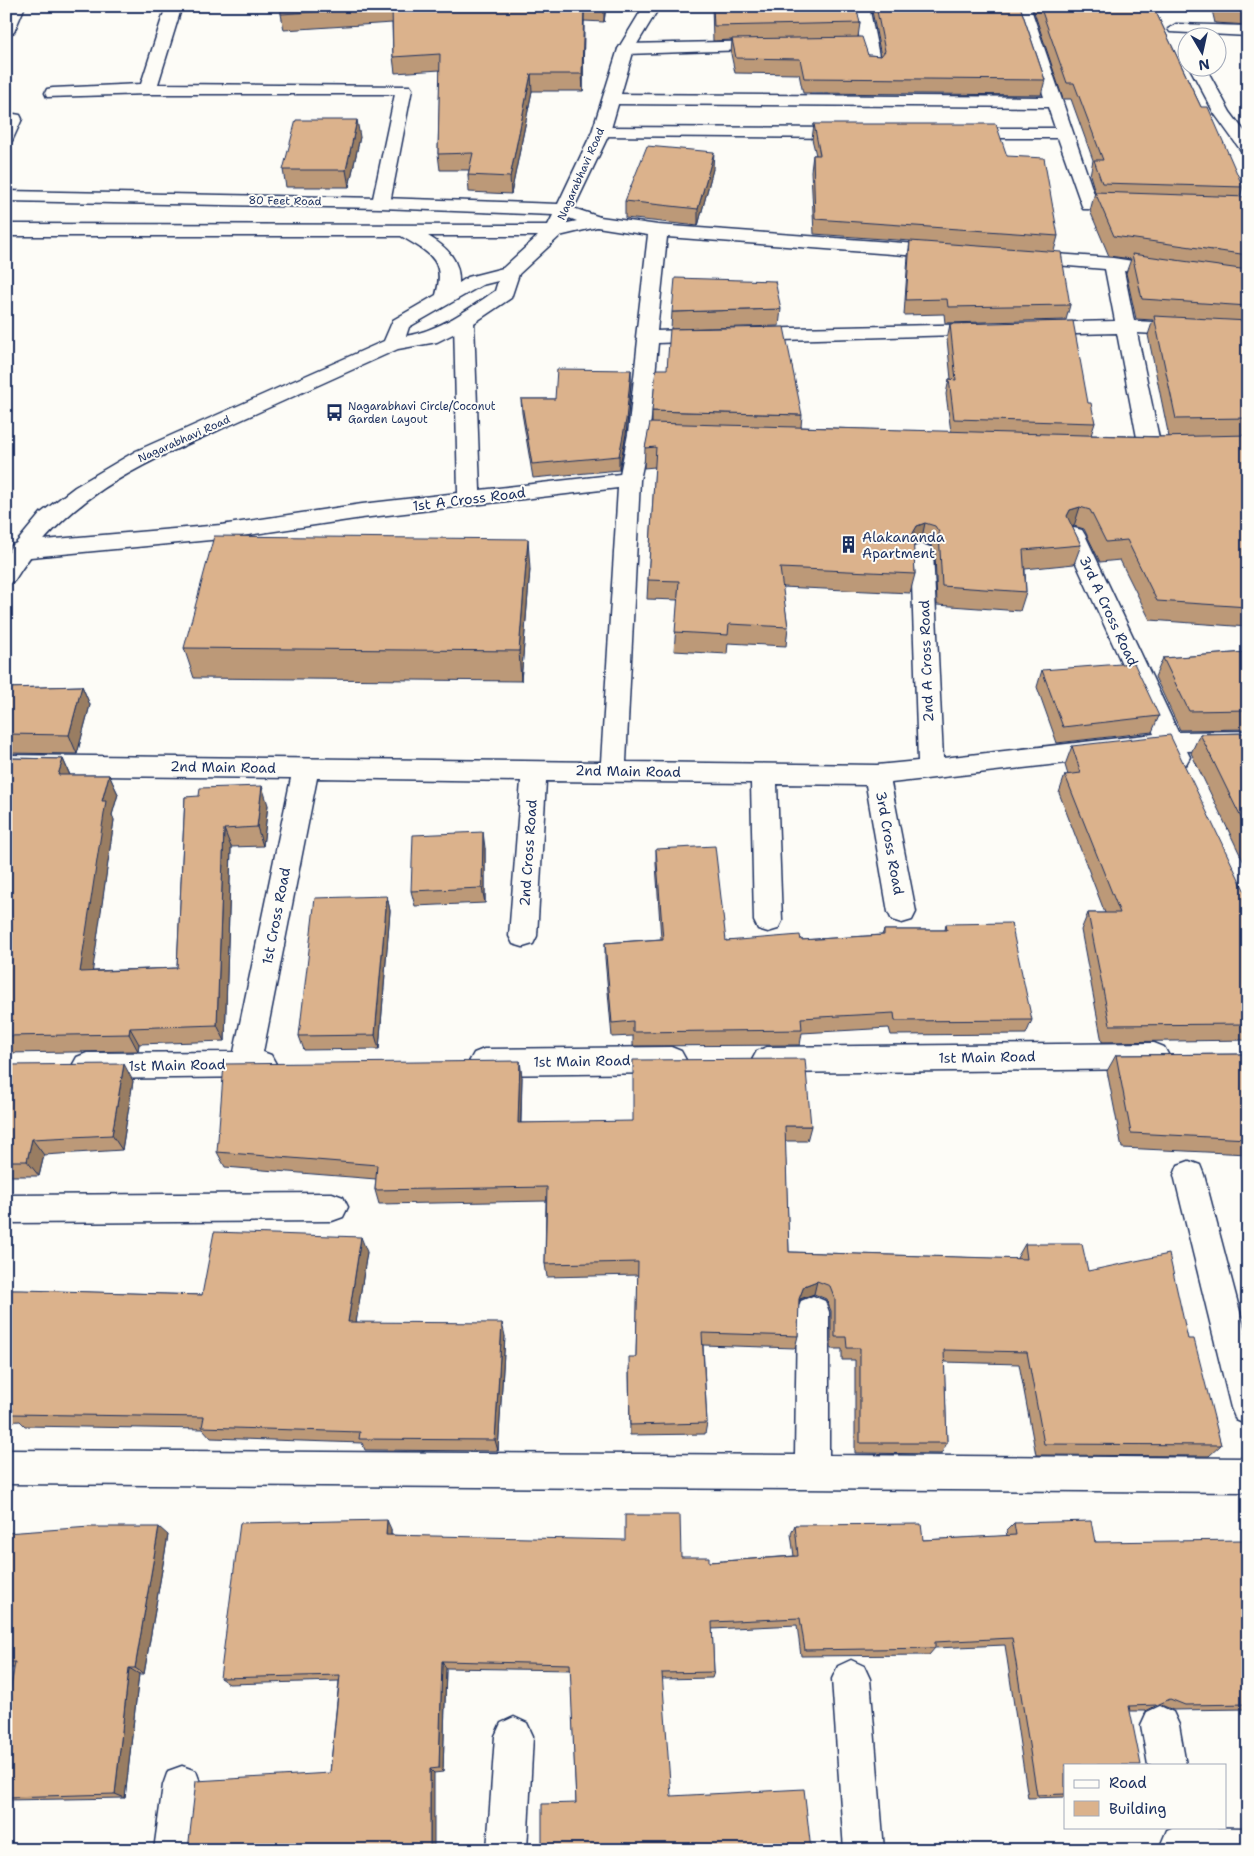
<svg xmlns="http://www.w3.org/2000/svg" width="1254" height="1856" viewBox="0 0 1254 1856" font-family="'Shantell Sans',sans-serif">
<style>
.lines{fill:none;stroke-linecap:round;stroke-linejoin:round}
.street-casing{stroke:#1b2f5e;stroke-width:3}
.secondary-casing{stroke:#1b2f5e;stroke-width:3}
.street{fill:#fdfcf7;fill-rule:evenodd}
.secondary{fill:#fdfcf7;fill-rule:evenodd}
.wall{fill:#bc9978;stroke:#1b2f5e}
.shaded-wall{fill:#997d62;stroke:#1b2f5e}
.building{fill:#dbb28c;stroke:#1b2f5e}
.labels{text-anchor:middle;dominant-baseline:central;stroke-width:4;stroke-linejoin:round;paint-order:stroke}
.far-street-label{font-size:11px;fill:#1b2f5e;stroke:#fdfcf7}
.far-poi-label{font-size:11px;fill:#1b2f5e;stroke:#fdfcf7;text-anchor:start}
.street-label{font-size:14px;fill:#1b2f5e;stroke:#fdfcf7}
.poi-label{font-size:14px;fill:#1b2f5e;stroke:#fdfcf7;text-anchor:start}
</style>
<rect width="100%" height="100%" fill="#fdfcf7"/>
<filter id="ink" filterUnits="userSpaceOnUse"><feTurbulence type="fractalNoise" baseFrequency=".02" numOctaves="2"/><feDisplacementMap in="SourceGraphic" scale="10" xChannelSelector="R" yChannelSelector="G"/><feConvolveMatrix kernelMatrix="1 2 1 2 8 2 1 2 1" color-interpolation-filters="sRGB"/></filter>
<g filter="url(#ink)">
<g class="lines">
<defs>
<g id="street">
<path d="M9,6H25L14,32L6,37V13Z"/>
<path d="M166,6H182L158,84L410,86L412,89L390,203L387,207H375L372,203L395,94H148L47,97L45,93L47,89L53,88L141,84Z"/>
<path d="M853,6H869L880,61L878,64H866L862,50H827L819,45L827,40H860Z"/>
<path d="M1014,6H1030L1096,200L1135,202L1138,206L1135,210L1083,209L1058,138H962L956,137L953,133L956,129L962,128H1055L1048,107L611,104L605,103L603,99L605,95L611,94L1044,97Z"/>
<path d="M1176,24L1248,26V36L1170,32L1168,29Z"/>
<path d="M769,41L777,46L775,49L626,54L618,49L626,44Z"/>
<path d="M1190,68H1206L1230,112L1248,136V153L1242,152L1214,113Z"/>
<path d="M14,114L20,115L22,119L12,141L6,142V118Z"/>
<path d="M601,127L851,128L857,129L860,133L857,137L851,138L595,136L592,132L595,128Z"/>
<path d="M564,205L600,217L658,225L945,246L952,248L954,252L952,256L945,258L667,237L657,331L706,329L713,331L716,335L713,339L706,341L658,343L650,428L691,431L695,436L691,441L684,443L648,441L640,480L626,762L877,765L918,761L911,552L914,547L922,544L930,547L933,552L943,758L1154,734L1063,535L1066,530L1074,528L1082,530L1085,535L1178,732L1248,731V749L1187,751L1190,757L1186,764L1177,767L1168,764L1162,752L891,783L916,912L912,920L902,923L892,920L888,912L866,785L777,784L782,921L778,929L768,932L758,929L754,921L751,783L546,781L537,936L533,944L523,947L513,944L509,936L521,781L317,778L263,1052L271,1055L276,1064L271,1073L261,1077L87,1079L77,1075L72,1066L77,1057L87,1053L234,1052L291,778L6,775V755L601,762L618,488L362,518L221,539L20,558L12,555L9,550L12,545L20,542L221,525L362,504L458,493L454,321L457,317H471L474,321L480,490L620,474L628,434L638,340L636,337L648,235L597,227L555,237L549,235L546,231L549,227L577,221L558,214L555,210L558,206Z"/>
<path d="M1026,252L1113,258L1172,267L1174,271L1172,275L1165,277L1124,271L1134,321L1248,327V339L1137,333L1161,448L1157,453L1150,455L1143,453L1139,448L1117,333L1037,335L1030,333L1027,329L1030,325L1037,323L1115,321L1105,269L1019,262L1017,258L1019,254Z"/>
<path d="M986,324L993,326L996,330L993,334L747,341L740,339L737,335L740,331L747,329Z"/>
<path d="M1154,1043L1164,1047L1169,1056L1164,1065L1154,1069L767,1073L757,1069L752,1060L757,1051L767,1047Z"/>
<path d="M671,1047L681,1051L686,1060L681,1069L671,1073L484,1075L474,1071L469,1062L474,1053L484,1049Z"/>
<path d="M1189,1161L1200,1165L1204,1175L1248,1342V1425L1236,1420L1231,1408L1174,1175L1178,1165Z"/>
<path d="M332,1193L343,1197L348,1207L343,1217L332,1221L6,1223V1195Z"/>
<path d="M813,1296L825,1301L829,1312V1455L1248,1458V1492L6,1484V1450L795,1455L797,1312L801,1301Z"/>
<path d="M851,1660L864,1666L870,1679L884,1850H844L832,1679L838,1666Z"/>
<path d="M1160,1706L1173,1712L1179,1725L1186,1765H1148L1141,1725L1147,1712Z"/>
<path d="M514,1717L527,1723L533,1736L527,1850H487L495,1736L501,1723Z"/>
<path d="M182,1766L196,1771L201,1785L194,1850H154L163,1785L168,1771Z"/>
<path d="M1174,1827L1248,1828V1850H1164L1161,1844L1167,1830Z"/>
</g>
<path id="secondary" d="M644,6H660L634,49L610,132L561,235L519,274L511,298L471,325L437,342L398,349C345,373 292,397 239,421C148,462 69,491 14,581L6,583V556L12,548L41,513L75,487L136,451L384,341L393,320L436,295C446,259 429,253 401,236H6V224L548,225L553,215L381,208L6,201V191L381,198L558,204L592,132L618,49ZM428,236H538L503,268L468,277L459,283C460,260 447,247 428,236ZM498,281L495,291C467,310 440,330 406,336L409,327L482,285Z"/>
</defs>
<use href="#street" class="street-casing"/>
<use href="#secondary" class="secondary-casing"/>
<use href="#street" class="street"/>
<use href="#secondary" class="secondary"/>
</g>
<g class="wall">
<path d="M281,6H606L604,22L584,21L583,91H532L511,194L469,192L468,175L469,170H440L438,154L440,70L395,73L393,57L392,23L284,30L281,14Z"/>
<path d="M712,6H856L860,23L858,37L868,55L881,56L871,6H1020L1045,80L1041,95L803,93L799,74L735,73L731,54L732,40L713,41Z"/>
<path d="M1032,6H1153L1201,107L1243,187L1240,197H1248V627L1150,620L1120,560L1100,562L1084,529L1074,526L1072,527L1081,545L1074,564L1025,569L1026,592L1020,611L937,605L935,552L931,545L921,542L913,545L915,574L910,593L782,587L788,627L786,646L728,643L727,654L674,651L678,600L647,599L648,580L655,467L644,468L645,448L652,423V411L802,415L801,427L951,432L946,394L949,379H951L947,339L950,324L1088,403L1095,423L1091,435L1169,437L1148,335L1153,320L1136,319L1126,273L1131,259L1109,256L1090,211L1095,192L1090,175L1093,160L1071,99H1063Z"/>
<path d="M1211,6H1248V25L1215,23Z"/>
<path d="M814,124L1007,156L1058,236L1054,251L1070,305L1066,320L945,323L944,314L904,315L908,256L910,241L814,234L811,171L813,155H816L812,139Z"/>
<path d="M360,137L349,187H286L283,170Z"/>
<path d="M713,169L698,226L625,218V201Z"/>
<path d="M781,309L779,326L671,329L672,312Z"/>
<path d="M631,370V384L626,434L619,470L533,478L522,413L521,399H555Z"/>
<path d="M530,569L521,681L194,678L184,648Z"/>
<path d="M1248,652V729L1180,730L1155,677L1163,658Z"/>
<path d="M1042,670L1159,716L1152,732L1057,743L1037,687Z"/>
<path d="M82,686L90,705L77,754L6,753V688Z"/>
<path d="M1248,733V871L1191,753L1200,734Z"/>
<path d="M1072,746L1248,897V1040L1102,1042L1081,930L1088,913H1105L1059,793L1065,775H1068L1065,765Z"/>
<path d="M6,758L63,759L70,775H109L118,794L112,815L114,820L92,971L177,968L185,797L268,805L263,846L231,847L225,1041L139,1044L138,1051L6,1053Z"/>
<path d="M485,848V903L415,906L411,891Z"/>
<path d="M656,849L726,941L801,940L882,935L884,930H945L946,924L1032,1020L1026,1034L891,1035L889,1028L802,1033L800,1045L633,1046V1036L612,1037L605,958V943L661,939L656,864Z"/>
<path d="M387,896L390,911L379,1049L304,1050L299,1036Z"/>
<path d="M1248,1054V1154L1122,1148L1107,1071L1116,1055Z"/>
<path d="M6,1065L133,1081L122,1150L44,1155L39,1176H6Z"/>
<path d="M522,1077L521,1123L811,1126L807,1141H785L789,1252L1018,1259L1017,1258L1025,1244L1088,1271L1188,1339L1221,1445L1209,1456L1036,1455L1019,1364L944,1362L947,1443L941,1454L855,1453V1360H842V1349H831V1311L826,1299L814,1294L800,1299L798,1304V1336L795,1348L703,1345L707,1423L705,1434L630,1435L629,1369L636,1357L638,1275L547,1277L545,1264L546,1201L379,1204L375,1190L376,1179L225,1167L217,1152Z"/>
<path d="M367,1252L356,1322L505,1336L498,1451L365,1450L362,1443L211,1438L203,1429L25,1426L20,1421L6,1422V1290L202,1295Z"/>
<path d="M1014,1523L1095,1542L1248,1560V1709L1173,1710L1159,1704L1146,1711H1130L1065,1765V1797L1028,1798L1005,1645L935,1648L929,1655L801,1656L797,1625L712,1629L714,1672L712,1678L662,1679L576,1803L571,1670L446,1668L443,1772L434,1773H330L339,1681L229,1684L220,1678L391,1529V1535L681,1557L709,1562L794,1556L791,1534L795,1525L923,1540L1007,1536L1006,1531Z"/>
<path d="M6,1533L168,1535L144,1674H139L125,1798L6,1800V1719L14,1668H6Z"/>
</g>
<g class="shaded-wall">
<path d="M584,6V21L583,91L582,74Z"/>
<path d="M604,6H606L604,22Z"/>
<path d="M531,74L532,91L511,194L510,177Z"/>
<path d="M357,120L360,137L349,187L346,170Z"/>
<path d="M714,152L713,169L698,226V209Z"/>
<path d="M631,370V384L626,434L619,470V456Z"/>
<path d="M1080,507L1074,526L1064,529L1067,516L1070,510Z"/>
<path d="M925,523L921,542L913,545V533L917,526Z"/>
<path d="M528,539L530,569L521,681L519,651Z"/>
<path d="M82,686L90,705L77,754L69,735Z"/>
<path d="M63,759L71,778L58,775Z"/>
<path d="M109,775L118,794L112,815L114,820L90,989L80,972L102,801Z"/>
<path d="M262,786L268,805L263,846L257,827Z"/>
<path d="M224,829L231,847L225,1041L217,1025Z"/>
<path d="M483,832L485,848V903L482,888Z"/>
<path d="M387,896L390,911L379,1049L375,1035Z"/>
<path d="M130,1028L139,1044L138,1051L129,1034Z"/>
<path d="M520,1061L522,1077L520,1138L518,1123Z"/>
<path d="M124,1064L133,1081L122,1150L112,1135Z"/>
<path d="M32,1139L44,1155L39,1176L27,1161Z"/>
<path d="M361,1237L367,1252L354,1336L348,1322Z"/>
<path d="M817,1281L814,1294L800,1299L795,1311L799,1299L804,1286Z"/>
<path d="M502,1323L505,1336L498,1451L495,1440Z"/>
<path d="M387,1520L391,1529V1543L386,1535Z"/>
<path d="M159,1527L168,1535L144,1674L135,1668Z"/>
<path d="M442,1661L446,1668L443,1772L439,1768Z"/>
<path d="M129,1668L139,1674L125,1798L115,1794Z"/>
<path d="M430,1769L434,1773V1850H430Z"/>
</g>
<g class="building">
<path d="M281,6H584L582,74H531L510,177L468,175L473,153L438,154L440,54L393,57L392,7L281,14Z"/>
<path d="M713,6H856L860,23L714,26Z"/>
<path d="M876,6H1020L1045,80L804,78L800,59L736,58L732,39L862,37L868,55L881,56L885,51Z"/>
<path d="M1040,6H1153L1201,107H1208L1243,187L1102,183L1094,160H1103L1074,83H1067Z"/>
<path d="M296,120H357L346,170H283Z"/>
<path d="M814,124H996L1007,156L1044,158L1058,236L815,219L813,155H820Z"/>
<path d="M647,146L714,152L698,209L625,201Z"/>
<path d="M1095,192L1248,197V255L1114,236Z"/>
<path d="M910,241L1061,252L1070,305L948,307L947,299L906,300Z"/>
<path d="M1132,254L1248,270V306L1142,299Z"/>
<path d="M675,278L775,281L781,309L672,312Z"/>
<path d="M1154,316L1248,321V418L1176,419Z"/>
<path d="M1073,321L1088,403H1091L1095,423L954,419L949,379L956,380L950,324Z"/>
<path d="M784,327L802,415L652,411L656,369H667L670,329Z"/>
<path d="M557,369L631,370L626,420L619,456L532,464L521,399H555Z"/>
<path d="M650,423L1157,437L1248,435V607L1157,601L1127,540L1106,542L1090,510L1080,507L1070,510L1067,516L1081,545L1023,550L1026,592L942,586L939,532L935,526L925,523L917,526L913,533L915,574L780,568L788,627L729,624L728,635L675,632L679,581L648,580L656,447L645,448Z"/>
<path d="M214,536L528,539L519,651L184,648Z"/>
<path d="M1248,652V710L1189,711L1163,658Z"/>
<path d="M1134,663L1159,716L1063,727L1042,670Z"/>
<path d="M82,686L69,735L6,734V688Z"/>
<path d="M1248,733V832L1200,734Z"/>
<path d="M1170,735L1247,896L1248,897V1024L1110,1025L1088,913H1120L1065,775L1081,773L1072,746Z"/>
<path d="M6,758L63,759L58,775H109L102,801H106L80,972L177,968L185,797L199,796L200,788L262,786L257,827L224,829L217,1025L130,1028L129,1034L6,1036Z"/>
<path d="M483,832L482,888L411,891L413,835Z"/>
<path d="M715,846L726,941L800,935L801,940L884,935V930H947L946,924L1011,923L1032,1020L895,1021L894,1013L801,1018L802,1030L633,1032V1021L612,1023L605,943L663,939L656,849Z"/>
<path d="M387,896L375,1035L299,1036L315,898Z"/>
<path d="M1248,1054V1139L1131,1133L1116,1055Z"/>
<path d="M805,1059L811,1126H785L789,1252L1027,1259L1025,1244H1082L1088,1271L1169,1254L1188,1339H1194L1221,1445L1044,1444L1027,1352L944,1350L947,1443H860V1348H847L846,1337H835V1299L830,1286L817,1281L804,1286L799,1299L798,1336L702,1333L707,1423L630,1425L629,1357H636L638,1262L545,1264L547,1187L375,1190L377,1165L217,1152L224,1064L520,1061L518,1123L633,1121V1060Z"/>
<path d="M124,1064L112,1135L32,1139L27,1161H6V1065Z"/>
<path d="M214,1232L361,1237L348,1322L502,1323L495,1440L359,1439L360,1432L202,1427L204,1417L12,1414L13,1409H6V1290H23L202,1295Z"/>
<path d="M625,1515H680L681,1557H709V1562L798,1556L795,1525L921,1524L923,1540L1016,1535L1014,1523L1091,1521L1095,1542L1243,1540L1248,1560V1704L1185,1705L1170,1699L1157,1705L1129,1706L1141,1765H1065V1794L1037,1795L1012,1638L935,1642V1648L805,1650L800,1618L712,1622L714,1672L662,1673L671,1796L804,1789L811,1850H542V1804L576,1803L570,1664L442,1661L439,1768L430,1769V1850H188L196,1781L330,1773L340,1675L220,1678L240,1523L387,1520L386,1535L625,1540Z"/>
<path d="M90,1527H159L135,1668H129L115,1794L6,1797V1719L15,1662H6V1533Z"/>
</g>
</g>
<defs>
<symbol id="bus-bare" viewBox="-9 -9 18 18"><path d="M-5-6H5V4H4V6H2V4H-2V6H-4V4H-5ZM-3.5-4V0h7V-4ZM-3.5 1.2v1.5H-2V1.2ZM2 1.2v1.5H3.5V1.2Z" fill="#1b2f5e" stroke="#fdfcf7" stroke-width="2.5" paint-order="stroke"/></symbol>
<symbol id="building-bare" viewBox="-9 -9 18 18"><path d="M-4-6H4V6H1V3H-1V6H-4ZM-2.5-4.3h1.7v1.8h-1.7ZM.8-4.3h1.7v1.8H.8ZM-2.5-1h1.7V.8h-1.7ZM.8-1h1.7V.8H.8Z" fill="#1b2f5e" stroke="#fdfcf7" stroke-width="2.5" paint-order="stroke"/></symbol>
</defs>
<g fill-rule="evenodd">
<use href="#bus-bare" x="322" y="400" width="25" height="25"/>
<use href="#building-bare" x="836" y="532" width="25" height="25"/>
</g>
<g class="labels">
<g class="far-street-label">
<text transform="translate(581 174) rotate(-66)">Nagarabhavi Road</text>
<text transform="translate(285 201) rotate(1)">80 Feet Road</text>
<text transform="translate(184 439) rotate(-24)">Nagarabhavi Road</text>
</g>
<g class="far-poi-label">
<text x="348" y="406">Nagarabhavi Circle/Coconut<tspan x="348" dy="13">Garden Layout</tspan></text>
</g>
<g class="street-label">
<text transform="translate(469 499) rotate(-7)">1st A Cross Road</text>
<text transform="translate(1109 611) rotate(65)">3rd A Cross Road</text>
<text transform="translate(926 661) rotate(-92)">2nd A Cross Road</text>
<text transform="translate(223 767) rotate(1)">2nd Main Road</text>
<text transform="translate(628 771) rotate(1)">2nd Main Road</text>
<text transform="translate(890 843) rotate(80)">3rd Cross Road</text>
<text transform="translate(528 853) rotate(-86)">2nd Cross Road</text>
<text transform="translate(276 916) rotate(-79)">1st Cross Road</text>
<text transform="translate(987 1057) rotate(-1)">1st Main Road</text>
<text transform="translate(582 1061) rotate(-1)">1st Main Road</text>
<text transform="translate(177 1065) rotate(-1)">1st Main Road</text>
</g>
<g class="poi-label">
<text x="862" y="537">Alakananda<tspan x="862" dy="16">Apartment</tspan></text>
</g>
</g>
<rect width="1254" height="1856" fill="none" stroke="#fdfcf7" stroke-width="25"/>
<rect x="12" y="12" width="1229" height="1831" fill="none" stroke="#1b2f5e" stroke-width="2" filter="url(#ink)"/>
<rect x="1064" y="1764" width="162" height="65" fill="#fdfcf7" stroke="#a3aaba"/>
<rect x="1074" y="1780" width="25" height="8" fill="#fdfcf7" stroke="#a3aaba"/>
<text x="1109" y="1788" font-size="15" fill="#1b2f5e">Road</text>
<rect x="1074" y="1801" width="25" height="15" fill="#dbb28c" stroke="#a3aaba"/>
<text x="1109" y="1814" font-size="15" fill="#1b2f5e">Building</text>
<g transform="translate(1202 52) rotate(171)"><circle r="24" fill="#fdfcf7" stroke="#a3aaba"/>
<path d="M0-4L9 19L0 12L-9 19Z" fill="#1b2f5e"/>
<text y="-8" font-size="14" font-weight="bold" text-anchor="middle" fill="#1b2f5e">N</text>
</g>
</svg>
